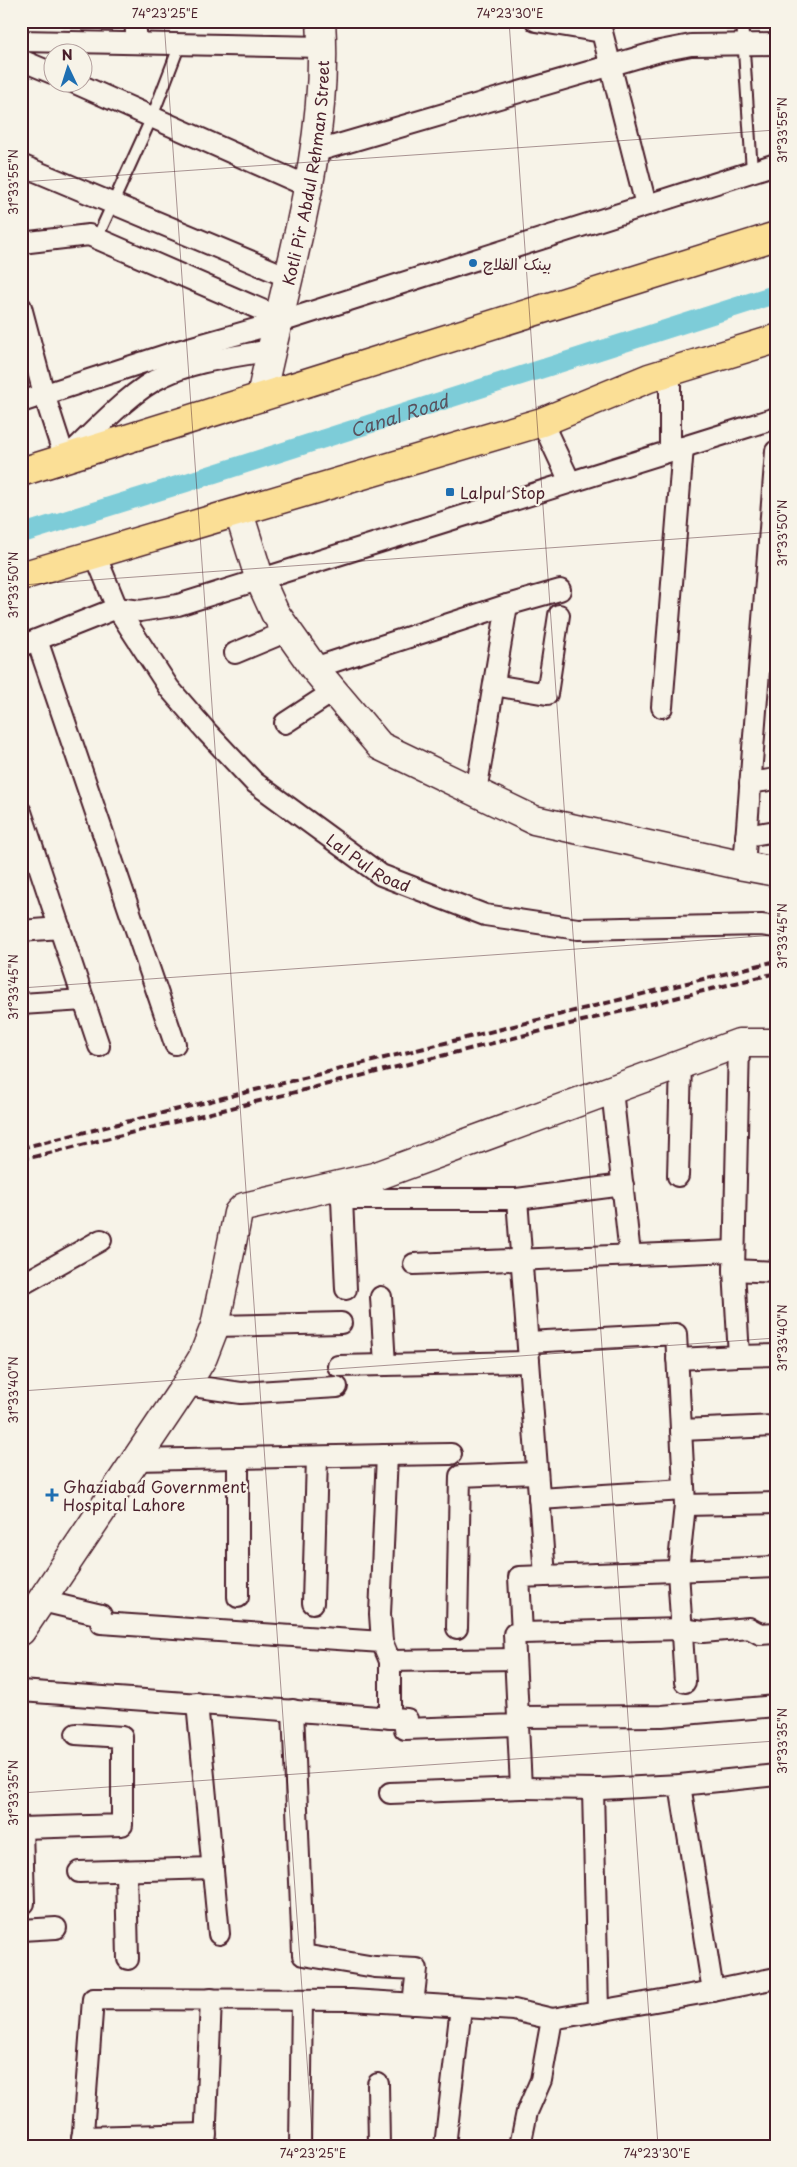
<svg xmlns="http://www.w3.org/2000/svg" width="797" height="2167" viewBox="0 0 797 2167" font-family="'Playpen Sans','Playpen Sans Arabic',sans-serif">
<style>
.lines{fill:none;stroke-linecap:round;stroke-linejoin:round}
.canal{stroke:#7dccd8;stroke-width:19}
.lane-casing{stroke:#4a1f2b;stroke-width:14}
.street-casing{stroke:#4a1f2b;stroke-width:24}
.secondary-casing{stroke:#4a1f2b;stroke-width:31}
.highway-casing{stroke:#4a1f2b;stroke-width:31}
.lane{stroke:#f7f3e8;stroke-width:10}
.street{stroke:#f7f3e8;stroke-width:20}
.secondary{stroke:#f7f3e8;stroke-width:28}
.highway{stroke:#fbdf96;stroke-width:28}
.rail{stroke:#4a1f2b;stroke-width:4;stroke-dasharray:8 4;stroke-linecap:butt}
.ticks{fill:none;stroke:#4a1f2b;stroke-width:1;stroke-opacity:0.45}
.poi-dot{fill:#1f6fb2;stroke:#f7f3e8;stroke-width:2}
.labels{text-anchor:middle;dominant-baseline:central;stroke-width:4.5;stroke-linejoin:round;paint-order:stroke}
.street-label{font-size:16px;fill:#4a1f2b;stroke:#f7f3e8}
.poi-label{font-size:16px;fill:#4a1f2b;stroke:#f7f3e8;text-anchor:start}
.water-label{font-size:18px;font-style:italic;fill:#59535f;stroke:#f7f3e8}
.neatline{fill:none;stroke:#4a1f2b;stroke-width:2}
.ticks-label{font-size:12px;text-anchor:middle;fill:#4a1f2b}
</style>
<rect width="100%" height="100%" fill="#f7f3e8"/>
<filter id="ink" filterUnits="userSpaceOnUse"><feTurbulence type="fractalNoise" baseFrequency=".02" numOctaves="2"/><feDisplacementMap in="SourceGraphic" scale="10" xChannelSelector="R" yChannelSelector="G"/><feConvolveMatrix kernelMatrix="1 2 1 2 8 2 1 2 1" color-interpolation-filters="sRGB"/></filter>
<g filter="url(#ink)">
<g class="lines">
<path class="canal" id="s1" d="M21,534L185,483L776,294"/>
<defs>
<g id="lane">
<path d="M742,21L752,171"/>
<path d="M97,238L152,117L180,44"/>
</g>
<g id="street">
<path d="M135,21L137,43"/>
<path d="M536,21L602,32L646,205"/>
<path d="M21,41L323,47"/>
<path d="M21,60L52,73"/>
<path d="M73,82L307,186"/>
<path d="M314,152L660,51L691,45L776,44"/>
<path d="M21,165L288,277"/>
<path d="M21,243L89,235L278,317"/>
<path d="M21,307L44,394L65,459C92,434 130,391 163,376C196,360 235,357 270,350"/>
<path d="M670,372V451"/>
<path d="M21,402L178,351L277,323L776,164"/>
<path d="M542,422L570,482"/>
<path id="s2" d="M95,554L117,608L169,688L207,732L254,782L381,875L485,915L578,929L761,925L776,927"/>
<path d="M37,640L175,1044"/>
<path d="M21,646L117,608L140,611L178,605L776,418"/>
<path d="M235,653L288,631"/>
<path d="M314,668L507,605L560,590"/>
<path d="M494,685L547,694L559,615"/>
<path d="M662,707L683,447"/>
<path d="M285,723L334,691"/>
<path d="M750,783L776,779"/>
<path d="M476,792L507,605"/>
<path d="M21,812L99,1046"/>
<path d="M746,836L776,831"/>
<path d="M744,866L776,451"/>
<path d="M21,931L60,928"/>
<path d="M21,1004L84,1000"/>
<path d="M612,1090L630,1255"/>
<path d="M678,1176L681,1064"/>
<path d="M334,1188L342,1199H517L545,1576"/>
<path d="M342,1199L346,1289"/>
<path d="M517,1199L623,1185"/>
<path d="M414,1264L734,1251"/>
<path d="M734,1270L776,1272"/>
<path d="M21,1285L101,1240"/>
<path d="M381,1297L385,1365"/>
<path d="M215,1326L341,1323"/>
<path d="M528,1342L676,1334L685,1505L678,1571L685,1682"/>
<path d="M739,1356L776,1355"/>
<path d="M677,1359L739,1356L734,1270L739,1043"/>
<path d="M338,1366L529,1362"/>
<path d="M186,1385L241,1393L337,1387"/>
<path d="M681,1430L776,1426"/>
<path d="M384,1455L451,1454"/>
<path d="M238,1458V1597"/>
<path d="M135,1460L387,1455L380,1614L382,1642"/>
<path d="M539,1499L684,1490"/>
<path d="M685,1505L776,1503"/>
<path d="M42,1601L101,1615V1623L382,1642L390,1661V1718"/>
<path d="M313,1603L317,1457"/>
<path d="M457,1628L460,1476L537,1473"/>
<path d="M522,1633L682,1629L703,1632L749,1628L760,1634L776,1633"/>
<path d="M390,1661L515,1659"/>
<path d="M21,1691L407,1719L405,1729L518,1725V1717L662,1716L776,1706"/>
<path d="M197,1703L219,1934"/>
<path d="M293,1710L303,1955L375,1967L417,1969L413,2004"/>
<path d="M518,1717L514,1634L522,1633L519,1577L776,1567"/>
<path d="M521,1788L600,1789L680,1785L776,1775"/>
<path d="M593,1789L598,2011"/>
<path d="M390,1793L521,1788L518,1725"/>
<path d="M21,1828L122,1825V1737L76,1734"/>
<path d="M22,1828L24,1903"/>
<path d="M126,1871L128,1959"/>
<path d="M79,1872L213,1868"/>
<path d="M21,1930L56,1928"/>
<path d="M713,1991L776,1978"/>
<path d="M552,2019L713,1991L680,1785"/>
<path d="M378,2084L379,2146"/>
<path d="M82,2137L206,2134"/>
<path d="M82,2146L93,1999L351,2000L514,2010L552,2019L541,2080L527,2112L520,2146"/>
<path d="M205,2146L211,1999"/>
<path d="M300,2146L302,2000"/>
<path d="M445,2146L461,2007"/>
</g>
<g id="secondary">
<path id="s3" d="M261,397C286,275 330,147 321,21"/>
<path d="M239,513L260,580L275,613L314,668L380,746L534,820L744,866L776,872"/>
<path d="M21,1631L186,1385L203,1357L215,1326L238,1213L244,1207L374,1177L739,1043H776"/>
</g>
<g id="highway">
<path d="M21,472L776,236"/>
<path d="M21,576L542,422L649,378L776,339"/>
</g>
</defs>
<use href="#lane" class="lane-casing"/>
<use href="#street" class="street-casing"/>
<use href="#secondary" class="secondary-casing"/>
<use href="#highway" class="highway-casing"/>
<use href="#lane" class="lane"/>
<use href="#street" class="street"/>
<use href="#secondary" class="secondary"/>
<use href="#highway" class="highway"/>
<g class="rail">
<path d="M21,1148L776,961"/>
<path d="M21,1160L776,973"/>
</g>
</g>
</g>
<path class="ticks" d="M164,21L313,2146M509,21L658,2146M21,182L776,130M21,585L776,532M21,988L776,935M21,1391L776,1338M21,1793L776,1741M742,2146L776,2143"/>
<g class="poi-dot">
<circle cx="473" cy="263" r="5"/>
<rect x="445" y="487" width="10" height="10" rx="2.5"/>
<path d="M49.5 1487.5h5v5h5v5h-5v5h-5v-5h-5v-5h5z"/>
</g>
<g class="labels">
<g class="street-label">
<text stroke="none"><textPath href="#s3" startOffset="229">Kotli Pir Abdul Rehman Street</textPath></text>
<text stroke="none"><textPath href="#s2" startOffset="421">Lal Pul Road</textPath></text>
</g>
<g class="poi-label">
<text x="483" y="263">بینک الفلاح</text>
<text x="460" y="492">Lalpul Stop</text>
<text x="63" y="1486">Ghaziabad Government<tspan x="63" dy="18">Hospital Lahore</tspan></text>
</g>
<g class="water-label">
<text stroke="none"><textPath href="#s1" startOffset="396">Canal Road</textPath></text>
</g>
</g>
<rect width="797" height="2167" fill="none" stroke="#f7f3e8" stroke-width="55"/>
<g transform="translate(68 68) rotate(356)"><circle r="24" fill="#f7f3e8" stroke="#b29e9c"/>
<path d="M0-4L9 19L0 12L-9 19Z" fill="#1f6fb2"/>
<text y="-8" font-size="14" font-weight="bold" text-anchor="middle" fill="#4a1f2b">N</text>
</g>
<rect x="28" y="28" width="742" height="2112" class="neatline"/>
<g class="ticks-label">
<text x="165" y="18">74°23'25"E</text>
<text x="510" y="18">74°23'30"E</text>
<text transform="translate(783 130) rotate(-90)" y="4">31°33'55"N</text>
<text transform="translate(14 182) rotate(-90)" y="4">31°33'55"N</text>
<text transform="translate(783 533) rotate(-90)" y="4">31°33'50"N</text>
<text transform="translate(14 585) rotate(-90)" y="4">31°33'50"N</text>
<text transform="translate(783 936) rotate(-90)" y="4">31°33'45"N</text>
<text transform="translate(14 987) rotate(-90)" y="4">31°33'45"N</text>
<text transform="translate(783 1338) rotate(-90)" y="4">31°33'40"N</text>
<text transform="translate(14 1390) rotate(-90)" y="4">31°33'40"N</text>
<text transform="translate(783 1741) rotate(-90)" y="4">31°33'35"N</text>
<text transform="translate(14 1793) rotate(-90)" y="4">31°33'35"N</text>
<text x="313" y="2158">74°23'25"E</text>
<text x="657" y="2158">74°23'30"E</text>
</g>
</svg>
